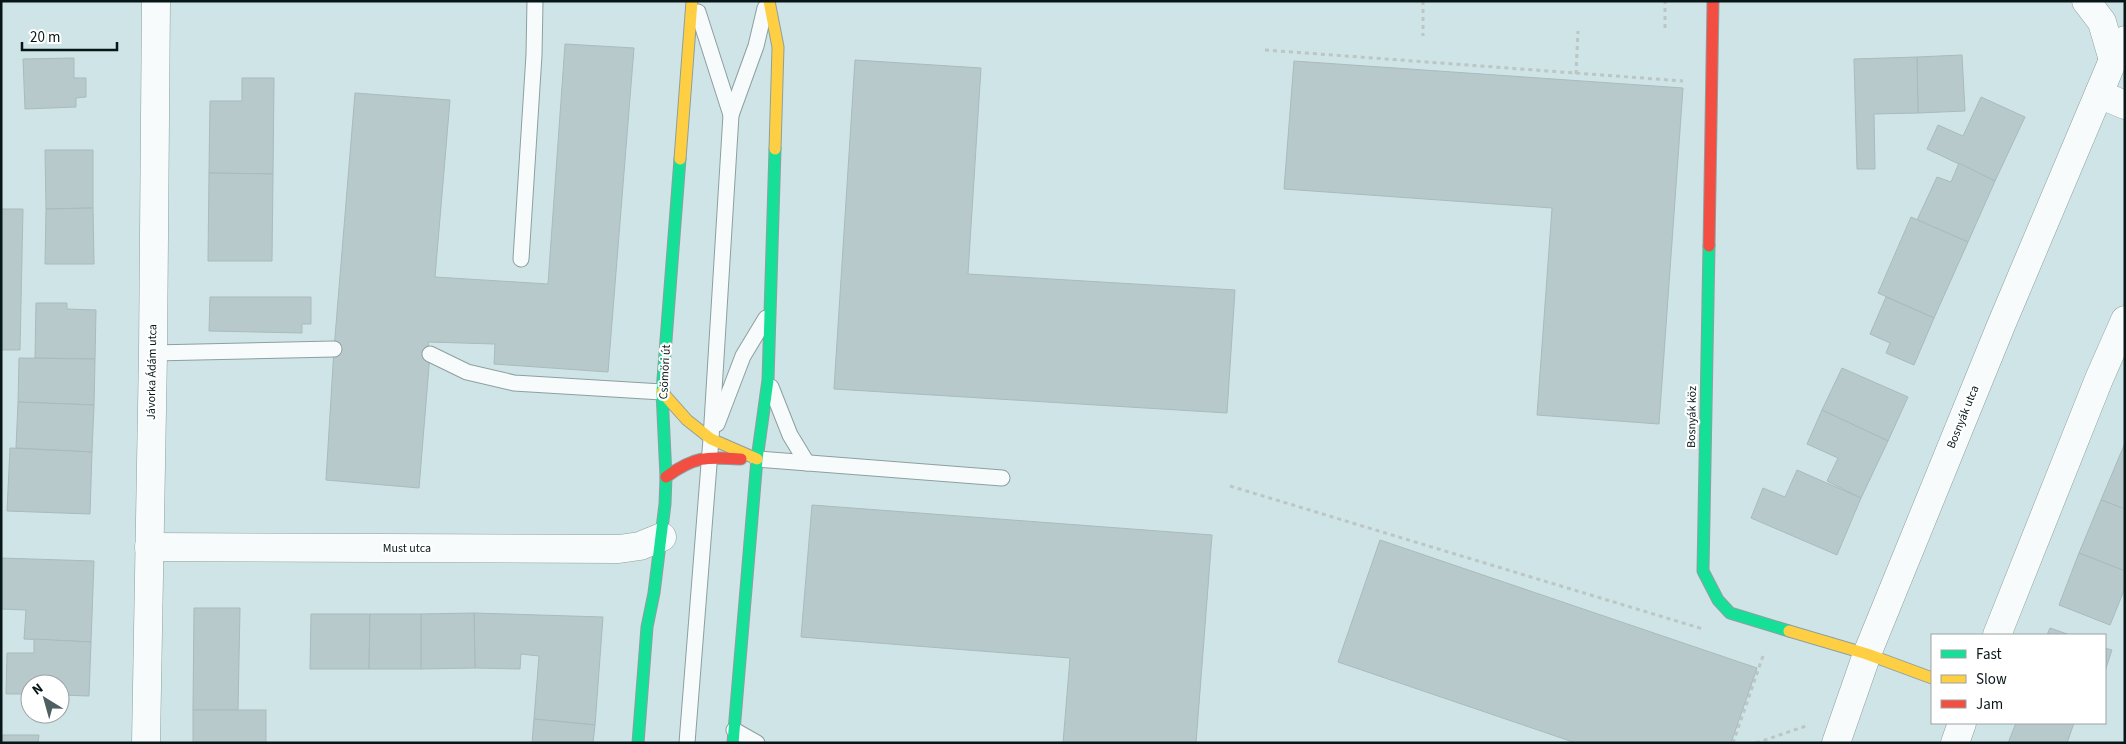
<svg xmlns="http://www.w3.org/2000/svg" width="2126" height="744" viewBox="0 0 2126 744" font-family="'Source Sans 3',sans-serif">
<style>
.building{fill:#b7c9cb;stroke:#a9bbbc}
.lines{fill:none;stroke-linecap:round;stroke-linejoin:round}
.lane-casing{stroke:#8d9fa0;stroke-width:17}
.street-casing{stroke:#8d9fa0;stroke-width:29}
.fast-casing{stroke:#8d9fa0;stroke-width:13}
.slow-casing{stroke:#8d9fa0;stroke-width:13}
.jam-casing{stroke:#8d9fa0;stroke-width:13}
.path{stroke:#bdc5c5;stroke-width:3;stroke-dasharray:4 4;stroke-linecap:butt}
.lane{stroke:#f8fbfb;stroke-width:15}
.street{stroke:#f8fbfb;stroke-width:28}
.fast{stroke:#16e098;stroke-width:11}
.slow{stroke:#ffcf43;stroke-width:11}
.jam{stroke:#f24e42;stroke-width:11}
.labels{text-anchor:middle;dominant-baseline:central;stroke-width:4.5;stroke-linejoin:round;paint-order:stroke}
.street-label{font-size:12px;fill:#071718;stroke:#fff}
</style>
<rect width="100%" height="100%" fill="#cee4e6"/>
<g class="building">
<path d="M565,44L634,48L608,372L494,364L495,344L428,342L430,354L419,488L326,480L334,349L355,93L450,100L435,277L548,284Z"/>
<path d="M1962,55L1965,111L1918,113L1917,57Z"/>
<path d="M1917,57L1918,113L1874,114L1875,169H1857L1854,59Z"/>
<path d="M74,58V78H86V97L76,98V107L25,109L23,59Z"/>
<path d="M855,60L981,68L968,274L1235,290L1227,413L834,389Z"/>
<path d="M1294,61L1683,88L1659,424L1537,415L1552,208L1284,189Z"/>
<path d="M242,78H274L273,174L209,173L210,101H242Z"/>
<path d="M1981,97L2025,117L1995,181L1927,149L1938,125L1963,136Z"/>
<path d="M45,150H93V208L46,209Z"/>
<path d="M1959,163L1995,181L1968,242L1917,220L1937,177L1951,182Z"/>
<path d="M209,173L273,174L272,261H208Z"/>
<path d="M93,208L94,264H45L46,209Z"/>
<path d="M1,209H23L20,350H1Z"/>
<path d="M1911,217L1968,242L1934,318L1878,293Z"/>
<path d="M210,297H311V324H302V333L209,331Z"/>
<path d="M1886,297L1934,318L1914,365L1886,353L1890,343L1870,334Z"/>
<path d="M36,303H67V309L96,310L95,359L35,358Z"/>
<path d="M19,358L95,359L94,405L18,402Z"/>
<path d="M1842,368L1908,397L1888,441L1822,410Z"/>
<path d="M18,402L94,405L92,452L16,448Z"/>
<path d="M1822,410L1888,441L1861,498L1827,481L1838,458L1807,444Z"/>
<path d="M2125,443V509L2101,500Z"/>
<path d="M10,448L92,452L90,514L7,511Z"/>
<path d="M1797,470L1861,498L1837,555L1751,518L1763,488L1785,497Z"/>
<path d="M2101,500L2125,509V571L2079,553Z"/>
<path d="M812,505L1212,535L1196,743H1063L1070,658L801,637Z"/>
<path d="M1380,540L1757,668L1731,743H1576L1338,662Z"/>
<path d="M2079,553L2125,571V588L2110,625L2059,605Z"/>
<path d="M1,558L94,561L91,642L24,639L26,610L1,609Z"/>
<path d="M194,608H240L238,710H193Z"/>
<path d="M474,613L603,617L595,725L534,719L539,656L521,654L520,669L475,668Z"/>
<path d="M474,613L475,668L421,669V614Z"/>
<path d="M311,614H370L369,669H310Z"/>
<path d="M370,614H421V669H369Z"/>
<path d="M2050,628L2070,635H2047Z"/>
<path d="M34,639L91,642L89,696L60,695V684H30V694H6L7,653H34Z"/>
<path d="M2105,648L2112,650L2105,671Z"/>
<rect x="193" y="710" width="73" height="33"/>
<path d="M534,719L595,725L593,743H532Z"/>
<path d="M2016,723H2074L2067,743H2008Z"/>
<path d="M1,735H39L38,743H1Z"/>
</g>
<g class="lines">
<defs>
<g id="lane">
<path d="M698,12L731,115"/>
<path d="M521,259L534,55L535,1"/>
<path d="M153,353L334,349"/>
<path d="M430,354L467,372L514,383L662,392"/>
<path d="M771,387L790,435L807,463"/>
<path d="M717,424L743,356L766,318"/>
<path d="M757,459L1002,478"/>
<path d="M734,730L757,743"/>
<path d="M687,743L711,439L731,115L756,46L765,8"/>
</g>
<g id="street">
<path d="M2086,1L2102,22L2113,60"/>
<path d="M2099,94L2125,105"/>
<path d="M149,547L619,549L640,546L662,537"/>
<path d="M1997,635L2099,379L2125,320"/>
<path d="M146,743L153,353L156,1"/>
<path d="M1836,743L1867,654L2002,323L2113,60L2125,40"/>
<path d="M1955,743L1962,723"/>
</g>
<g id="fast">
<path d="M1709,246L1703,571L1718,600L1730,613L1789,631"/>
<path d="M638,743L647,627L654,593L665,504L666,477L662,392L680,159"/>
<path d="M733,743L757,459L768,380L775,149"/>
</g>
<g id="slow">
<path d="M769,1L778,47L775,149"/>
<path d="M680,159L692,1"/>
<path d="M662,392L687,420L711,439L757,459"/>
<path d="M1789,631L1867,654L1932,678"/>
</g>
<g id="jam">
<path d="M1709,246L1713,1"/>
<path d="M666,477C695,456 706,457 741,459"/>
</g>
</defs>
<use href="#lane" class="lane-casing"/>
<use href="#street" class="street-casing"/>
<use href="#fast" class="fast-casing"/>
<use href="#slow" class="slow-casing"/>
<use href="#jam" class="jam-casing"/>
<g class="path">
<path d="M1423,1V36"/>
<path d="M1665,28V1"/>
<path d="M1265,50L1683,81"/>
<path d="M1576,74L1578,31"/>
<path d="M1230,486L1703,629"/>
<path d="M1733,743L1764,653"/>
<path d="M1756,743L1809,725"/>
</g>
<use href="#lane" class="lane"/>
<use href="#street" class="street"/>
<use href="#fast" class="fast"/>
<use href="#slow" class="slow"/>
<use href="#jam" class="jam"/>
</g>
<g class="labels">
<g class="street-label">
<text transform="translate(152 372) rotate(-89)">Jávorka Ádám utca</text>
<text transform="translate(665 372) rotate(-87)">Csömöri út</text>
<text transform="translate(1692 417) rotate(-89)">Bosnyák köz</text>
<text transform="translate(1963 417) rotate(-68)">Bosnyák utca</text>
<text x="407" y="548">Must utca</text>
</g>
</g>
<rect width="2126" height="744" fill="none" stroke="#071718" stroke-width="5"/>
<rect x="1931" y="634" width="175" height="90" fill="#ffffff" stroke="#9ca2a3"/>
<rect x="1941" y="650" width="25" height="8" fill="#16e098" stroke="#9ca2a3"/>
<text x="1976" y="659" font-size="15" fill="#071718">Fast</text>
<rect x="1941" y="675" width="25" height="8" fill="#ffcf43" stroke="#9ca2a3"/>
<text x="1976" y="684" font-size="15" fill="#071718">Slow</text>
<rect x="1941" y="700" width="25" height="8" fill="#f24e42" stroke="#9ca2a3"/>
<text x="1976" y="709" font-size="15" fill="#071718">Jam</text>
<g transform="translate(45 699) rotate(323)"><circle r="24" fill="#ffffff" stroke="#9ca2a3"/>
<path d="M0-4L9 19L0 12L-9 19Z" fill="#4d5f60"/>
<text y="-8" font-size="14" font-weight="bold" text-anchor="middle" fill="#071718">N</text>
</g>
<path d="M22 42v8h95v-8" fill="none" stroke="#071718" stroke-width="2.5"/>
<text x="30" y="42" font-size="15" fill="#071718" stroke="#ffffff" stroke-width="4" paint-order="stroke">20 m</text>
</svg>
